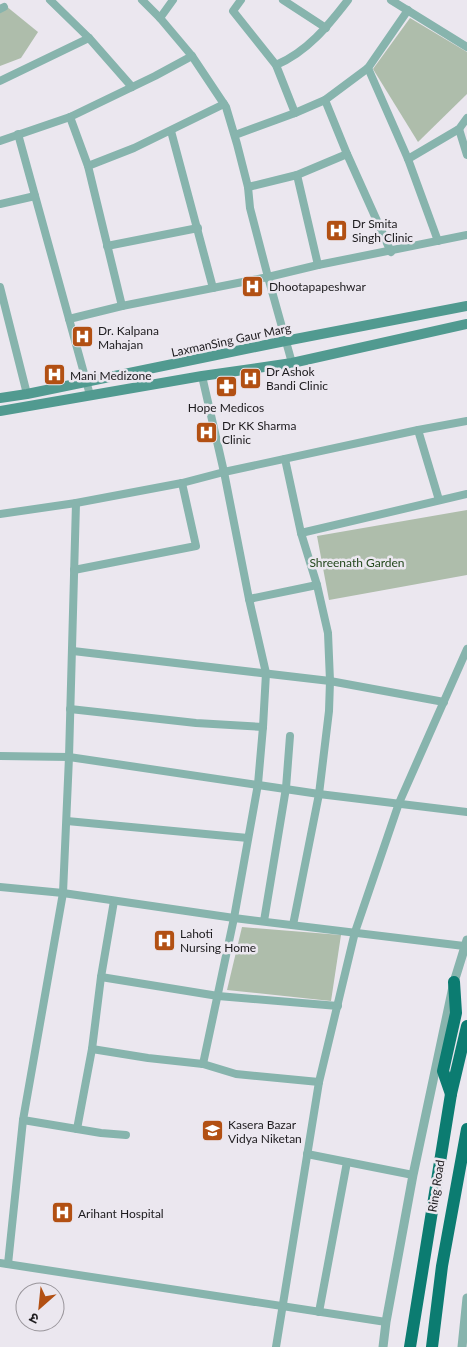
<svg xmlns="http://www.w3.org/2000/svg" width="467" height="1347" viewBox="0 0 467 1347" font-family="Lato,'Noto Sans Devanagari',sans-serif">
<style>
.green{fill:#aebdab}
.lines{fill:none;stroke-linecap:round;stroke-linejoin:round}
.minor{stroke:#87b4ad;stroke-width:8}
.tertiary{stroke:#87b4ad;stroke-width:9}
.secondary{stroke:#519a90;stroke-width:10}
.trunk{stroke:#0c7c71;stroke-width:12}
.labels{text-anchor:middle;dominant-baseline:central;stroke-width:5;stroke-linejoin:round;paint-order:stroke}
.poi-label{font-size:12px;fill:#1d1b1e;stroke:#ebe7ef;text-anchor:start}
.street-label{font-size:12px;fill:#1d1b1e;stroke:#ebe7ef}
.park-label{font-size:12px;fill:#23471c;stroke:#ebe7ef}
</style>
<rect width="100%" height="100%" fill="#ebe7ef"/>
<g class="green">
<path d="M6,6L38,32L21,58L0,66V9Z"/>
<path d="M410,18L467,52V94L418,142L373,69Z"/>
<path d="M467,510V575L329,600L317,536Z"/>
<path d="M242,927L341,935L331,1001L227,990Z"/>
</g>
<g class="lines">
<g class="minor">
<path d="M50,0L89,38L132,87"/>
<path d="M142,0L160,18L192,56L226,107L237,144L248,187L250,208L268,277L292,363"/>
<path d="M241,0L233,11L276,65L295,113"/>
<path d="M283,0L326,28"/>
<path d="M391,0L467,47"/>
<path d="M0,9L4,7"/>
<path d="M160,18L173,0"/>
<path d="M276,65C307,52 328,26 348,0"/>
<path d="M368,68L408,159L438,241"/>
<path d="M0,81L89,38"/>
<path d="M325,100L347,154L391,252"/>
<path d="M70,117L88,166L122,306"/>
<path d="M459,129L467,155"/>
<path d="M171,131L213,288"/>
<path d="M18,134L90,395"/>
<path d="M235,135L295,113L325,100L368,68L408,10"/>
<path d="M0,141L70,117L155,76L192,56"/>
<path d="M408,159L459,129L467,118"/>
<path d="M88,166L134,148L224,104"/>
<path d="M297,175L318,265"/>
<path d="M248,187L297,175L347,154"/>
<path d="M0,204L35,196"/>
<path d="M107,246L198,228"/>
<path d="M0,287L27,394"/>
<path d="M69,319L122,306L268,277L318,265L467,235"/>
<path d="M202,376L224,472L249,599L266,673L263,727L258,784L234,918L203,1064"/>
<path d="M418,430L439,500"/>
<path d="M285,459L301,533L317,585L328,633L330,681L329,711L319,794L293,925"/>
<path d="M0,514L76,503L182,483L224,472L418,430L467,421"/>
<path d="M301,533L467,494"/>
<path d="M74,570L196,546L182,483"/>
<path d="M249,599L317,585"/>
<path d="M73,651L330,681L444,702"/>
<path d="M70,709L196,723L263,727"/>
<path d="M0,756L69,757L319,794L467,812"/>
<path d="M67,821L248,838"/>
<path d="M0,887L63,893L234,918L464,946"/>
<path d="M264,921L286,788L290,736"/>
<path d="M101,977L218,996L338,1006"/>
<path d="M92,1049L148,1058L203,1064L236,1074L319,1082"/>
<path d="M23,1120L101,1133L126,1135"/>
<path d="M77,1129L92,1049L101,977L114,901"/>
<path d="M307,1154L413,1175"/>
<path d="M0,1263L386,1322"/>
<path d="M8,1264L23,1120L63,893L69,757L76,503"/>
<path d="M319,1312L347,1162"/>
<path d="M276,1347L319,1082L355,932L399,803L467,649"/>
</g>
<g class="tertiary">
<path d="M383,1347L386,1322L413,1175L454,982L467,940"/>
<path d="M462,1347L467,1298"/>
</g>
<g class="secondary">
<path d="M0,398L27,394L285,341L467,306"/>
<path d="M0,411L202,376L292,363L467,324"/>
</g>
<g class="trunk">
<path d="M451,1094L443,1071L456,1013L454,982"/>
<path d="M410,1347L451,1094L467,1026"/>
<path d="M432,1347L442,1266L467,1129"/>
</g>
</g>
<defs>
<symbol id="hospital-square" viewBox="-11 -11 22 22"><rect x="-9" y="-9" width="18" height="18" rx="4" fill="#b25013" stroke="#ebe7ef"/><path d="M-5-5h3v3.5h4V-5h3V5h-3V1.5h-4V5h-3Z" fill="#fff"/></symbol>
<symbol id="pharmacy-square" viewBox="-11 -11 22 22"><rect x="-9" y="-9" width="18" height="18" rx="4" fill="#b25013" stroke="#ebe7ef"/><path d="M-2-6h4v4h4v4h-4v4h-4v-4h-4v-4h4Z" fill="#fff"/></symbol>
<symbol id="school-square" viewBox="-11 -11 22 22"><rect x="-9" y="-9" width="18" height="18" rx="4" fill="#b25013" stroke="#ebe7ef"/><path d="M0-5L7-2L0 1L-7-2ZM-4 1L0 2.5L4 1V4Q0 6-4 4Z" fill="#fff"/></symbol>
</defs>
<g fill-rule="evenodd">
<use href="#hospital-square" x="324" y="218" width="25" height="25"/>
<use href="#hospital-square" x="240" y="274" width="25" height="25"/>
<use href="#hospital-square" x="70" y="324" width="25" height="25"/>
<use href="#hospital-square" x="42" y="362" width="25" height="25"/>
<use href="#hospital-square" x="238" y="366" width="25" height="25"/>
<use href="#pharmacy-square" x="214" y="374" width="25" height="25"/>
<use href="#hospital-square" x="194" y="420" width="25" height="25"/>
<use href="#hospital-square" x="152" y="928" width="25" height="25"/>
<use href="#school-square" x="200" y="1118" width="25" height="25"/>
<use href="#hospital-square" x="50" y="1200" width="25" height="25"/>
</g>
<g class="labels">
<g class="poi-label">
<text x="352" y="223">Dr Smita<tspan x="352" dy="14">Singh Clinic</tspan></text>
<text x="269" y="286">Dhootapapeshwar</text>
<text x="98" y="330">Dr. Kalpana<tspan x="98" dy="14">Mahajan</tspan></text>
<text x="266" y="371">Dr Ashok<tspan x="266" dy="14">Bandi Clinic</tspan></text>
<text x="70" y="375">Mani Medizone</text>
<text x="226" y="407" text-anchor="middle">Hope Medicos</text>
<text x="222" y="425">Dr KK Sharma<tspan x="222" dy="14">Clinic</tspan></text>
<text x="180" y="933">Lahoti<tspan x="180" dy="14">Nursing Home</tspan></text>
<text x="228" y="1124">Kasera Bazar<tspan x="228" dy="14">Vidya Niketan</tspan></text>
<text x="78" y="1213">Arihant Hospital</text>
</g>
<g class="street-label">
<text transform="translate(231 340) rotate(-12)">LaxmanSing Gaur Marg</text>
<text transform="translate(436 1186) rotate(-81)">Ring Road</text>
</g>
<g class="park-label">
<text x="357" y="562">Shreenath Garden</text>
</g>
</g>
<g transform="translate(40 1307) rotate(207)"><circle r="24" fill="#ebe7ef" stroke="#99959b"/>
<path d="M0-4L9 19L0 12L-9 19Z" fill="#b25013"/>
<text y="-8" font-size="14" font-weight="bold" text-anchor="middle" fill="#1d1b1e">उ</text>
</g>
</svg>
